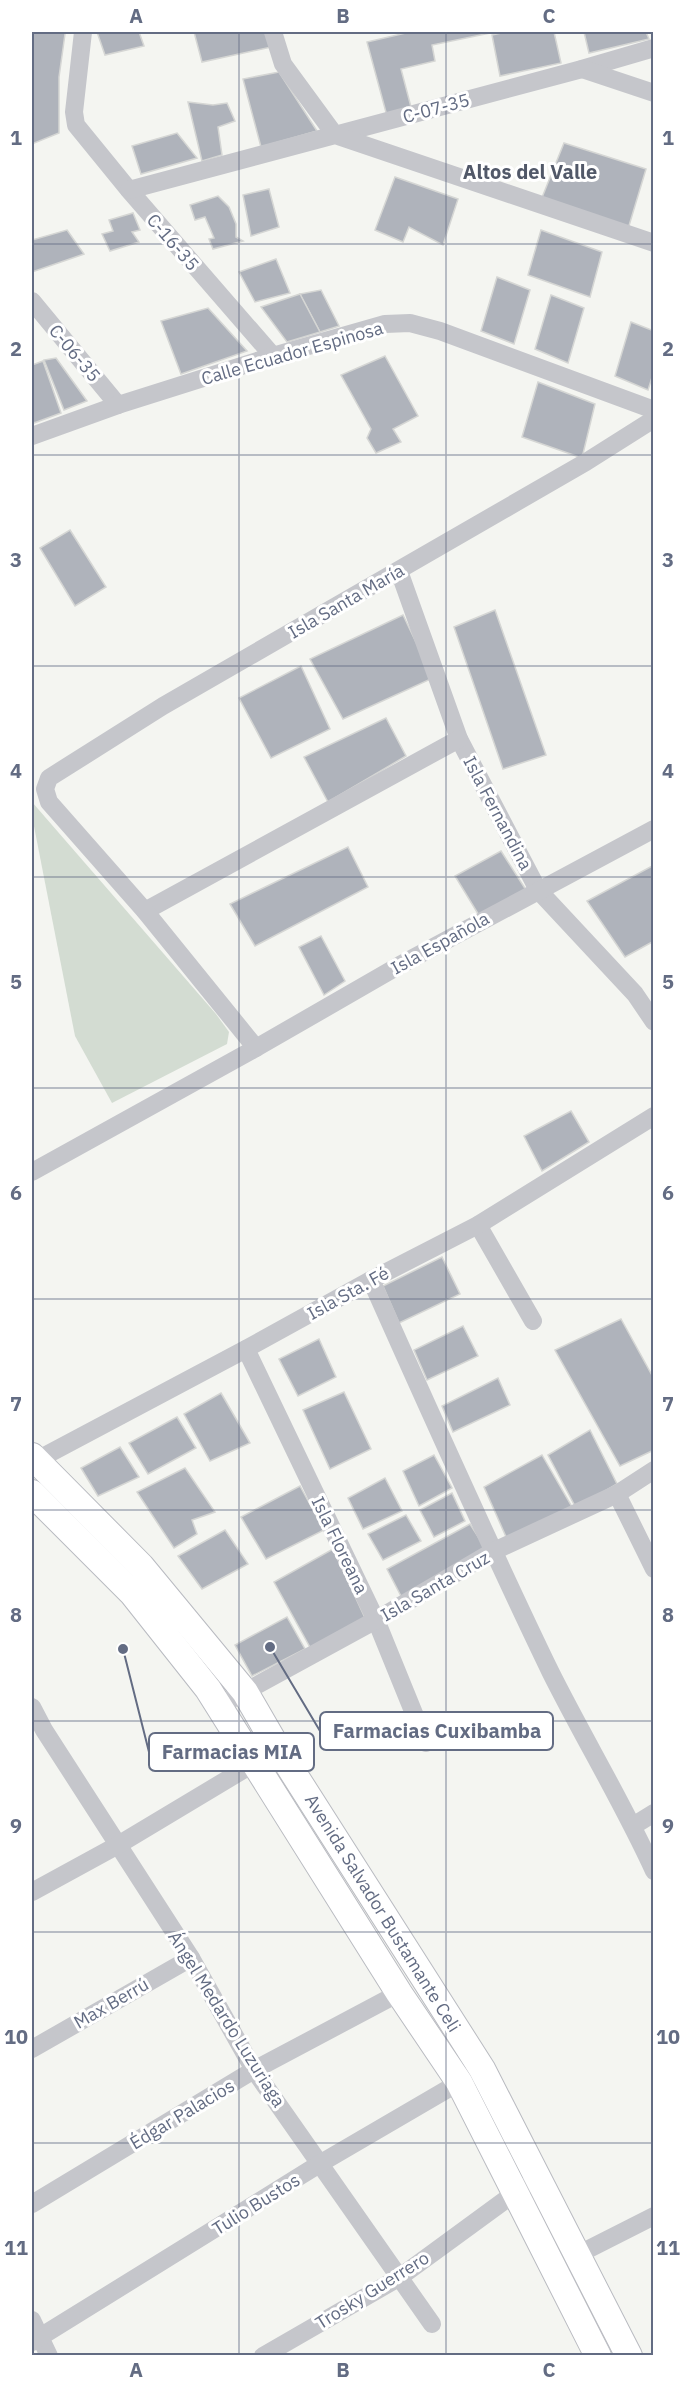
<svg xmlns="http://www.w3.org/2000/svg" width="685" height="2387" viewBox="0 0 685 2387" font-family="'IBM Plex Sans',sans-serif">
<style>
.green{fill:#d3dcd2}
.building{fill:#afb3bb;stroke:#d5d6d4;stroke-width:1.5}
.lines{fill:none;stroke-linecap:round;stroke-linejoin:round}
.secondary-casing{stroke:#b9bbc1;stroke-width:28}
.street{stroke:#c5c6cb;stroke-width:18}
.secondary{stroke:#fff;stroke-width:26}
.grid{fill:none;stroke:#636c83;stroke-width:1.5;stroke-opacity:0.55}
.labels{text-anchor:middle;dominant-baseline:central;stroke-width:6;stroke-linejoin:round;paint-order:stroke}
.street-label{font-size:18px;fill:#636c83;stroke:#fff}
.neighbourhood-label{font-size:20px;font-weight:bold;fill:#515868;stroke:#fff}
.leader{fill:none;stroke:#636c83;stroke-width:2}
.callout-dot{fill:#636c83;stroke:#fff;stroke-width:2}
.callout{fill:#fff;stroke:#636c83;stroke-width:2}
.callout-label{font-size:20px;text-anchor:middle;font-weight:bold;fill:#636c83}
.neatline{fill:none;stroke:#636c83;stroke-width:2}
.grid-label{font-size:20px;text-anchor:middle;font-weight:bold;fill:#636c83}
</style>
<rect width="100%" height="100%" fill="#f4f5f1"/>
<path class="green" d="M32,802L216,1014L229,1032L227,1044L112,1103L75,1036L32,816Z"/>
<g class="building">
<path d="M32,32H64L65,34L59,77V133L32,144Z"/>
<path d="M97,32H139L144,46L105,55Z"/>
<path d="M194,32H272L276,46L202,62Z"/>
<path d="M410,32H495L432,45L435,61L401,69L411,107L387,116L367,42Z"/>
<path d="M506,32H554L561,63L500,76L492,35Z"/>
<path d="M584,32H646L649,39L589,53Z"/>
<path d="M279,72L317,131L261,147L243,79Z"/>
<path d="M188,102L213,105L227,103L235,121L218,127L222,155L202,161Z"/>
<path d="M177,133L197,158L141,174L132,146Z"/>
<path d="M564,143L646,169L628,229L541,200Z"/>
<path d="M395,177L458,199L443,245L409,227L403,242L375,230Z"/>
<path d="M269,189L279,227L251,236L243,195Z"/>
<path d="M218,196L229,207L236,224V237L243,241L213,249L209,239L214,238L205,217L195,220L190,205Z"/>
<path d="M133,213L140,230L132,232L139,242L110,251L102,234L113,231L109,220Z"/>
<path d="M67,230L84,254L32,272V240Z"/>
<path d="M541,230L602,252L590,297L528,275Z"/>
<path d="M276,259L290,293L255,302L239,272Z"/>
<path d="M497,277L530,290L514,344L481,331Z"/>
<path d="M321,290L339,326L320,332L300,294Z"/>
<path d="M300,294L320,332L287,342L261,307Z"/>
<path d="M551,295L584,308L568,363L535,349Z"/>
<path d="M208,308L247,351L181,374L161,321Z"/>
<path d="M631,322L654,331V371L648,390L615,376Z"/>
<path d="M385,356L418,416L393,429L401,442L376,453L367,438L371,429L341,375Z"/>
<path d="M56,358L87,401L64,410L44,360Z"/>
<path d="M43,361L61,413L34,423L32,418V365Z"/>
<path d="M538,382L595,404L582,458L522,437Z"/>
<path d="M70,530L106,587L75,606L40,548Z"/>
<path d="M495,610L546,755L503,769L454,627Z"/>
<path d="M403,615L433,678L343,719L310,659Z"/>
<path d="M301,666L330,729L271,758L239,698Z"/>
<path d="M386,718L406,756L328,802L304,757Z"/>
<path d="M348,847L368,887L255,946L230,904Z"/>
<path d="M501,851L526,890L480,917L455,876Z"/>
<path d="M654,865V941L625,957L587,901Z"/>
<path d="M321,936L345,981L324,995L299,947Z"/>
<path d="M571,1111L589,1142L542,1171L524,1136Z"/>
<path d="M442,1257L460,1294L399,1323L383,1286Z"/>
<path d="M621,1319L654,1379V1450L620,1466L555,1350Z"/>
<path d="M463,1326L478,1356L427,1380L414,1350Z"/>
<path d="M319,1339L336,1377L298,1396L279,1359Z"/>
<path d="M498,1378L510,1405L453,1432L442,1406Z"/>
<path d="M344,1392L371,1449L330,1469L303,1410Z"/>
<path d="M221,1393L250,1443L210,1461L184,1414Z"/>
<path d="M177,1417L196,1448L148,1474L129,1443Z"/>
<path d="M590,1430L617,1484L576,1508L548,1455Z"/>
<path d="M120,1447L139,1477L98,1496L81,1468Z"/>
<path d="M434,1455L452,1488L419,1506L403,1471Z"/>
<path d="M542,1455L572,1507L507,1539L484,1487Z"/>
<path d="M185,1468L215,1512L192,1520L197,1534L174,1548L137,1492Z"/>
<path d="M385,1478L402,1511L363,1529L348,1498Z"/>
<path d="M300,1486L324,1530L266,1559L241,1517Z"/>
<path d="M452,1493L465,1521L434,1537L420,1510Z"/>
<path d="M406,1515L421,1541L383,1560L368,1534Z"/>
<path d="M470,1524L486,1549L402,1598L387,1569Z"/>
<path d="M225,1530L248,1564L202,1589L178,1556Z"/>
<path d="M333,1549L365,1618L311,1649L274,1582Z"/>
<path d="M287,1617L305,1649L252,1676L235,1645Z"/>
</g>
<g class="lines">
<defs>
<g id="secondary">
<path d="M32,1456L141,1566L245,1692L278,1749L482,2069L629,2356"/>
<path d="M32,1493L132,1593L208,1689L399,1993L459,2082L598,2356"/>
</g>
</defs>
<use href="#secondary" class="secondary-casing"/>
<g class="street">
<path d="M83,32L74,112L76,125L129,190L273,356"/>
<path d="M273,32L283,64L335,135L582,69L654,48"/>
<path d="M582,69L654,93"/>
<path d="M129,190L335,135L654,243"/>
<path d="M32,301L118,405"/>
<path d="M32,436L118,405L273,356L385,324L410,323L440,331L654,410"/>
<path d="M399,571L459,739L538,890L635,994L654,1022"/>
<path d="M145,911L459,739"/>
<path d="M256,1048L145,911L49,802L45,789L49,778L163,706L586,462L654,419"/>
<path d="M32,1172L256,1048L400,965L654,829"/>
<path d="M478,1225L533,1321"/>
<path d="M371,1280C430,1412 488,1543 551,1673C584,1739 623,1803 654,1871"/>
<path d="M246,1349L376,1620L426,1743"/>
<path d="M32,1465L37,1460L246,1349L371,1280L478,1225L654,1116"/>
<path d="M617,1494L654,1569"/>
<path d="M219,1706L376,1620L492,1552L617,1494L654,1470"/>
<path d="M32,1707L44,1730L191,1958L254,2070L432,2324"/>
<path d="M633,1826L654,1813"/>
<path d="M32,1892L118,1845L278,1749"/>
<path d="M32,2049L191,1958"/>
<path d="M32,2204L254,2070L399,1993"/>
<path d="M577,2255L654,2216"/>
<path d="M32,2320L49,2356"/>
<path d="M32,2342L321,2163L470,2076"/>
<path d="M263,2356L400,2277L523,2187"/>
</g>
<use href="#secondary" class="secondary"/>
</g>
<path class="grid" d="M239,32V2356M446,32V2356M32,244H654M32,455H654M32,666H654M32,877H654M32,1088H654M32,1299H654M32,1510H654M32,1721H654M32,1932H654M32,2143H654"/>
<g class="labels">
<g class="street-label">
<text transform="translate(436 108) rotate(-15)">C-07-35</text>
<text transform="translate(173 242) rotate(49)">C-16-35</text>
<text transform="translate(75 353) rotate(50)">C-06-35</text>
<text transform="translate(292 353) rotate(-16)">Calle Ecuador Espinosa</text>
<text transform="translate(346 601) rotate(-30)">Isla Santa María</text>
<text transform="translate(498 813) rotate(62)">Isla Fernandina</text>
<text transform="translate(440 943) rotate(-29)">Isla Española</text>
<text transform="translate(348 1293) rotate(-29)">Isla Sta. Fé</text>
<text transform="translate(340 1545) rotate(64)">Isla Floreana</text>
<text transform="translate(435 1586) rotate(-30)">Isla Santa Cruz</text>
<text transform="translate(383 1913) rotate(58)">Avenida Salvador Bustamante Celi</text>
<text transform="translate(111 2003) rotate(-30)">Max Berrú</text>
<text transform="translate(227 2019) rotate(58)">Ángel Medardo Luzuriaga</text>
<text transform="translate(182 2114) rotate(-31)">Édgar Palacios</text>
<text transform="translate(256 2204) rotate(-32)">Tulio Bustos</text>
<text transform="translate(372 2290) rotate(-32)">Trosky Guerrero</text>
</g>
<g class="neighbourhood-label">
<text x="530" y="171">Altos del Valle</text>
</g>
</g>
<path class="leader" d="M270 1647L320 1731M123 1649L149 1752"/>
<g class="callout-dot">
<circle cx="270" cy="1647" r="6"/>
<circle cx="123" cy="1649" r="6"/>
</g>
<g class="callout">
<rect x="320" y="1712" width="233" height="38" rx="6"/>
<rect x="149" y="1733" width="165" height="38" rx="6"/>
</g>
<g class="callout-label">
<text x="437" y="1738">Farmacias Cuxibamba</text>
<text x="232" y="1759">Farmacias MIA</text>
</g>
<rect width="685" height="2387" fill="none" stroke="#ffffff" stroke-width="66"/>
<rect x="33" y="33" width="619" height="2321" class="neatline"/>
<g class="grid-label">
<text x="136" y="23">A</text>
<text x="343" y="23">B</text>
<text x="549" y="23">C</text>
<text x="16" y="145">1</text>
<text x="668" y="145">1</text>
<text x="16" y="356">2</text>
<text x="668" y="356">2</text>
<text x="16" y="567">3</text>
<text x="668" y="567">3</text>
<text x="16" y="778">4</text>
<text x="668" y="778">4</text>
<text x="16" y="989">5</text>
<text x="668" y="989">5</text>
<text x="16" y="1200">6</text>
<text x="668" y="1200">6</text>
<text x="16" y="1411">7</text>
<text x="668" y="1411">7</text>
<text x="16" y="1622">8</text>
<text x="668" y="1622">8</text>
<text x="16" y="1833">9</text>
<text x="668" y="1833">9</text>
<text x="16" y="2044">10</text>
<text x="668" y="2044">10</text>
<text x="16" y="2255">11</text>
<text x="668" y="2255">11</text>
<text x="136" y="2377">A</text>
<text x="343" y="2377">B</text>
<text x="549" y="2377">C</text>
</g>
</svg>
